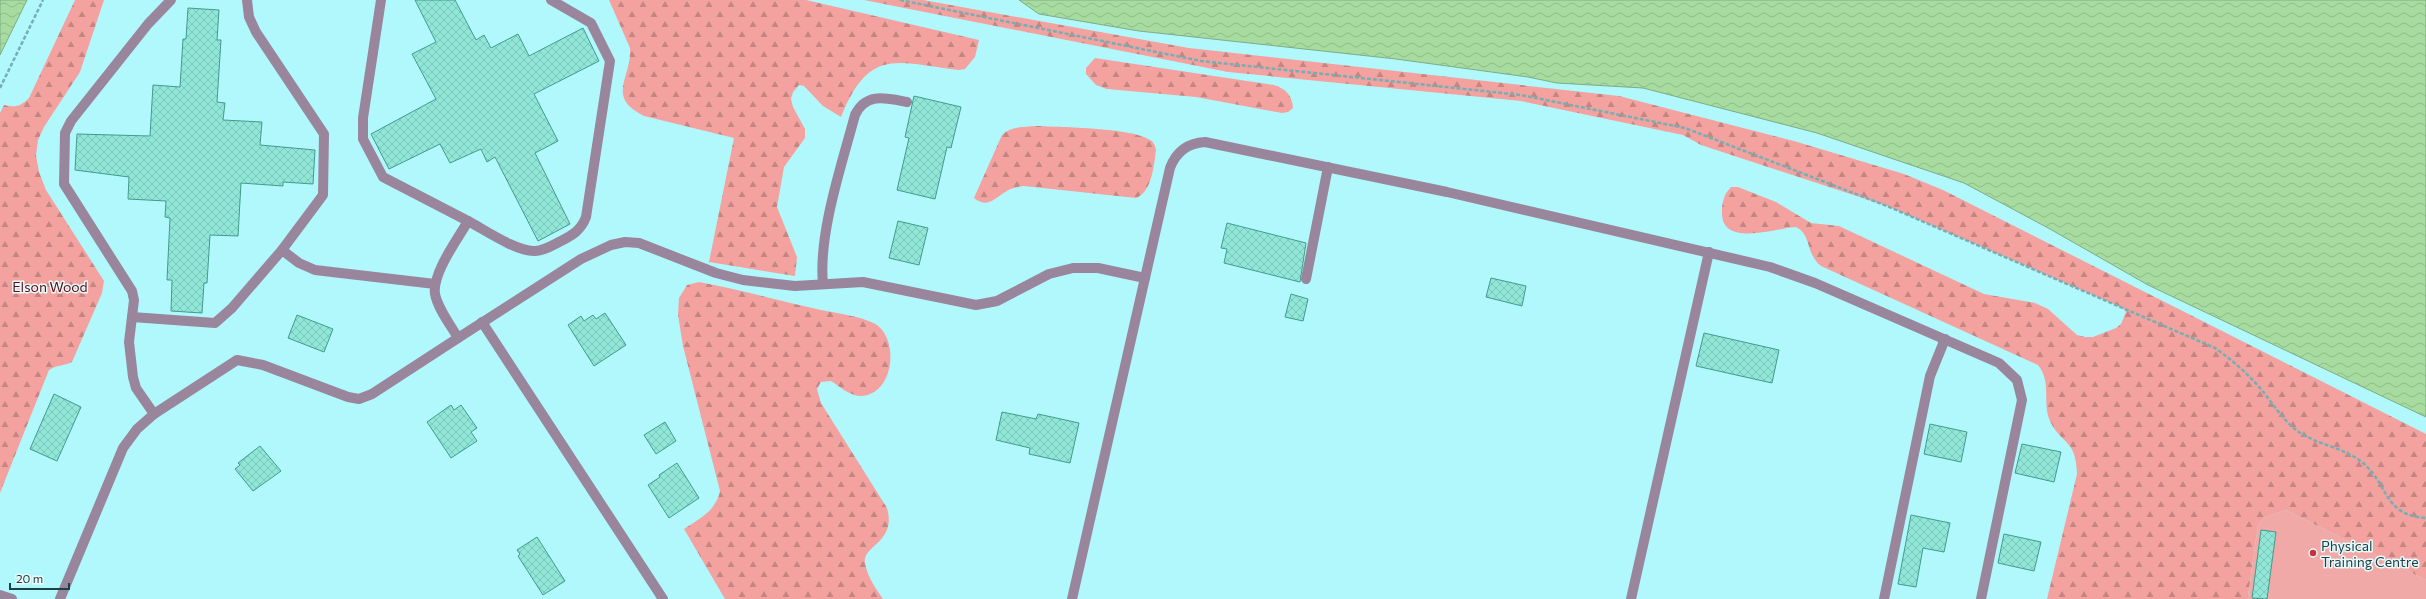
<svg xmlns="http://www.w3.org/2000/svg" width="2426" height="599" viewBox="0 0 2426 599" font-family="Commissioner,sans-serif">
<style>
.green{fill:#f0a9a7}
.forest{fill:url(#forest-firs)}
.water{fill:url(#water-waves);stroke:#7dad84}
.building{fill:url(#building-cross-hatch);stroke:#429b8d}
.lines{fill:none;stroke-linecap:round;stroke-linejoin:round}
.path{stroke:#75afb3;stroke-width:2.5;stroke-dasharray:4 2;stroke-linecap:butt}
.minor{stroke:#99869d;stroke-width:10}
.poi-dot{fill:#c3333e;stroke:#eafafb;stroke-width:1.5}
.labels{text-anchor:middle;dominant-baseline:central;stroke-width:3;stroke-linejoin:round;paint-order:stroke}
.park-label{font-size:14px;fill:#560f15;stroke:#eafafb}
.poi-label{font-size:14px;fill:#1b4245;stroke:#eafafb;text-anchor:start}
</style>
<defs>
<pattern id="forest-firs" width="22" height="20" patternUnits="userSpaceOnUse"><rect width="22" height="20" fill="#f3a29f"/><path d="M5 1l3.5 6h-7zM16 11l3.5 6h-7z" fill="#c48683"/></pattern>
<pattern id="water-waves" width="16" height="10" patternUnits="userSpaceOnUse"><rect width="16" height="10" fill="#a7db9f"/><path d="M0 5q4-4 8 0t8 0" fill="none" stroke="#8fbd8a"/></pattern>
<pattern id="building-cross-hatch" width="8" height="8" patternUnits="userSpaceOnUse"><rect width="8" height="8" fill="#90e7d7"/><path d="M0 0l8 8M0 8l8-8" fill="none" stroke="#7cc7ba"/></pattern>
</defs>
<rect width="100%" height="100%" fill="#b1f8fd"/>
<path class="green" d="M2286,510L2426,580V599H2249L2248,597L2258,525L2265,517Z"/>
<g class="forest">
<path d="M75,0H104L80,72L44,127L38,140L36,155L39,172L46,190L104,281L102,293L72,362C64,366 56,365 49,370L0,493V113L4,105C16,108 21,106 29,98Z"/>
<path d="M609,0H806L979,40L975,57L965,69L959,70C896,62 869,47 841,117L823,106L804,86L799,85L793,92L791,99L793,107L805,129V138L784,167L777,207L797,257L795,276L709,262L734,138L644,116C605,97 632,78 630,48Z"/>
<path d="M864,0H923L1189,48L1619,96L1794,141L1904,174L1943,190L2426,434V580L2286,510L2265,517L2258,525L2248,596L2249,599H2047L2077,474C2076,438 2062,446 2050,421C2042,403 2052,382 2038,365L1821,266C1805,253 1812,235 1796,227C1779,227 1721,249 1722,212C1722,202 1724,194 1731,187H1738L1776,202L1811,223L1839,226L1984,294L2035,303L2048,309L2077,335L2085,337H2093L2116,328L2121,324L2126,312L2123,308L1887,206L1701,145L1683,135L1521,101L1228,72Z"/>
<path d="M1095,58L1274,85C1286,89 1292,95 1293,108L1288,112L1282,113L1196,97L1107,89L1096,85L1086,74V68Z"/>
<path d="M1037,126C1060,127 1134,128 1150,140C1154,142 1155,146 1156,150C1154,165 1152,192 1136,198L1024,186C1017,187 1011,188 1005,192C993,200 987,208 974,198L1002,135C1011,126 1025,127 1037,126Z"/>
<path d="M699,282C741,290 781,301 821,310C836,313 865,317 877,325C900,342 893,396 860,396C850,396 839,386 831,381L821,382L817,389L821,403L887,508C897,543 862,545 865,563C867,576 876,589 883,599H725L684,529C699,519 716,511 720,491L683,346L678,315L679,298L687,285Z"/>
</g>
<g class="water">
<path d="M0,0H27L0,55Z"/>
<path d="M1019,0H2426V417L2148,285L2050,229L1964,183L1817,133L1643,88L1557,83L1528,77L1396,59L1139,31L1039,14Z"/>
</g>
<g class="building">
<path d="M415,0H455L476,40L484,35L491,48L518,34L529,56L583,28L599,61L534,94L558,141L535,153L570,224L538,241L495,157L487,162L481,149L450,163L440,144L389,169L371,134L436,99L412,54L436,42Z"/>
<path d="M188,8L219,10L217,40H221L217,102L225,103L223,120L262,122L260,145L315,150L313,184L283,182V186L241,183L238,236L210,235L207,283H204L202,313L171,311L172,280H167L170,218L165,217L166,201L128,199L129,177L75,170L77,134L150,136L153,85L180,87L183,39H186Z"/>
<path d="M914,96L961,107L951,148L947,147L935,199L897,190L909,138L905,137Z"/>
<path d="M898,221L928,228L919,265L889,258Z"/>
<path d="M1227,223L1306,243L1300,282L1224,263L1227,249L1221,248Z"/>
<path d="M1491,278L1526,286L1522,306L1486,297Z"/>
<path d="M1291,294L1308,299L1303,321L1285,317Z"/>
<path d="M605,313L626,345L594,366L568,325L581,316L584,321L593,315L596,319Z"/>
<path d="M297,315L333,329L324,352L288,338Z"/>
<path d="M1704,333L1779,350L1772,383L1696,366Z"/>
<path d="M54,394L81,407L57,461L30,449Z"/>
<path d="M451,405L454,410L461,405L477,428L471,432L477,441L451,458L427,422Z"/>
<path d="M1002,412L1036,419L1038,414L1079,423L1070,463L1029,454L1030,448L996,440Z"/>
<path d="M665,422L676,441L656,454L644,435Z"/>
<path d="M1930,424L1967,432L1961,462L1924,454Z"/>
<path d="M2022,444L2061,452L2054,482L2015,473Z"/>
<path d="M260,446L281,471L253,491L235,469L240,465L238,463Z"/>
<path d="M677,463L699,498L669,518L648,485L660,477L659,475Z"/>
<path d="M1911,515L1950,523L1944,552L1923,548L1916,587L1898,584Z"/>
<path d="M2261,530L2276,532L2267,599L2252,598Z"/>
<path d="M2004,534L2041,542L2034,571L1998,563Z"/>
<path d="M537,537L565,581L543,595L518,556L520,554L517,550Z"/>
</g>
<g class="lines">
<g class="path">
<path d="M900,0L1201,61L1521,95L1685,128L1887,206L2215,348C2232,360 2247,373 2260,388C2272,402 2281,418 2296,430C2316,445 2344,447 2363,463C2389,485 2383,515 2426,518"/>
<path d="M0,88L43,0"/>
</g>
<g class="minor">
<path d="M247,0L249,17L256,32L324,134L323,195L282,250"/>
<path d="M381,0L363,118V139L383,177L468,221"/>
<path d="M551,0L591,23L610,61L586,217C581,230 573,235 561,241C553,245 544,251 535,251C517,252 485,230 468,221C458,239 432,273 435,294C438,309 450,324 458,338L581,259L611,245L625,242L639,243L716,273L743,280L795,286L863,282L976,305L997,301L1049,274L1073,268H1098L1145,278"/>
<path d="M1306,279L1328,167"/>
<path d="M823,284C818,234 842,164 855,115C866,92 886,98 907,102"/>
<path d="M132,317L215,323L232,308L282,250L299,263L315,270L435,284"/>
<path d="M482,322L663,599"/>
<path d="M154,414L237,360L263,365L348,397L359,399L372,394L458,338"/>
<path d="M0,595L12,599"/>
<path d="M60,599L123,448L137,429L154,414L136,388L133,377L129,342L134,300L132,291L64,184L65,133L71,121L148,24L171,0"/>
<path d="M1072,599L1170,168C1176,152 1187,143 1205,142L1447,192L1770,267L1815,283L1999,363L2017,380L2022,400L1981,599"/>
<path d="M1631,599L1709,252"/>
<path d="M1884,599L1930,376L1945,339"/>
</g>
</g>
<circle class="poi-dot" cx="2313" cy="553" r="4"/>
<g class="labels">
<g class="park-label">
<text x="50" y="286">Elson Wood</text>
</g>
<g class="poi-label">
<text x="2321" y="545">Physical<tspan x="2321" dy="16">Training Centre</tspan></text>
</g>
</g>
<path d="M10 583v6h59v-6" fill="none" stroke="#1b4245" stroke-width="2"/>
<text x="16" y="583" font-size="12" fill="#1b4245" stroke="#eafafb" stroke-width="3" paint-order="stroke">20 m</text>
</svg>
